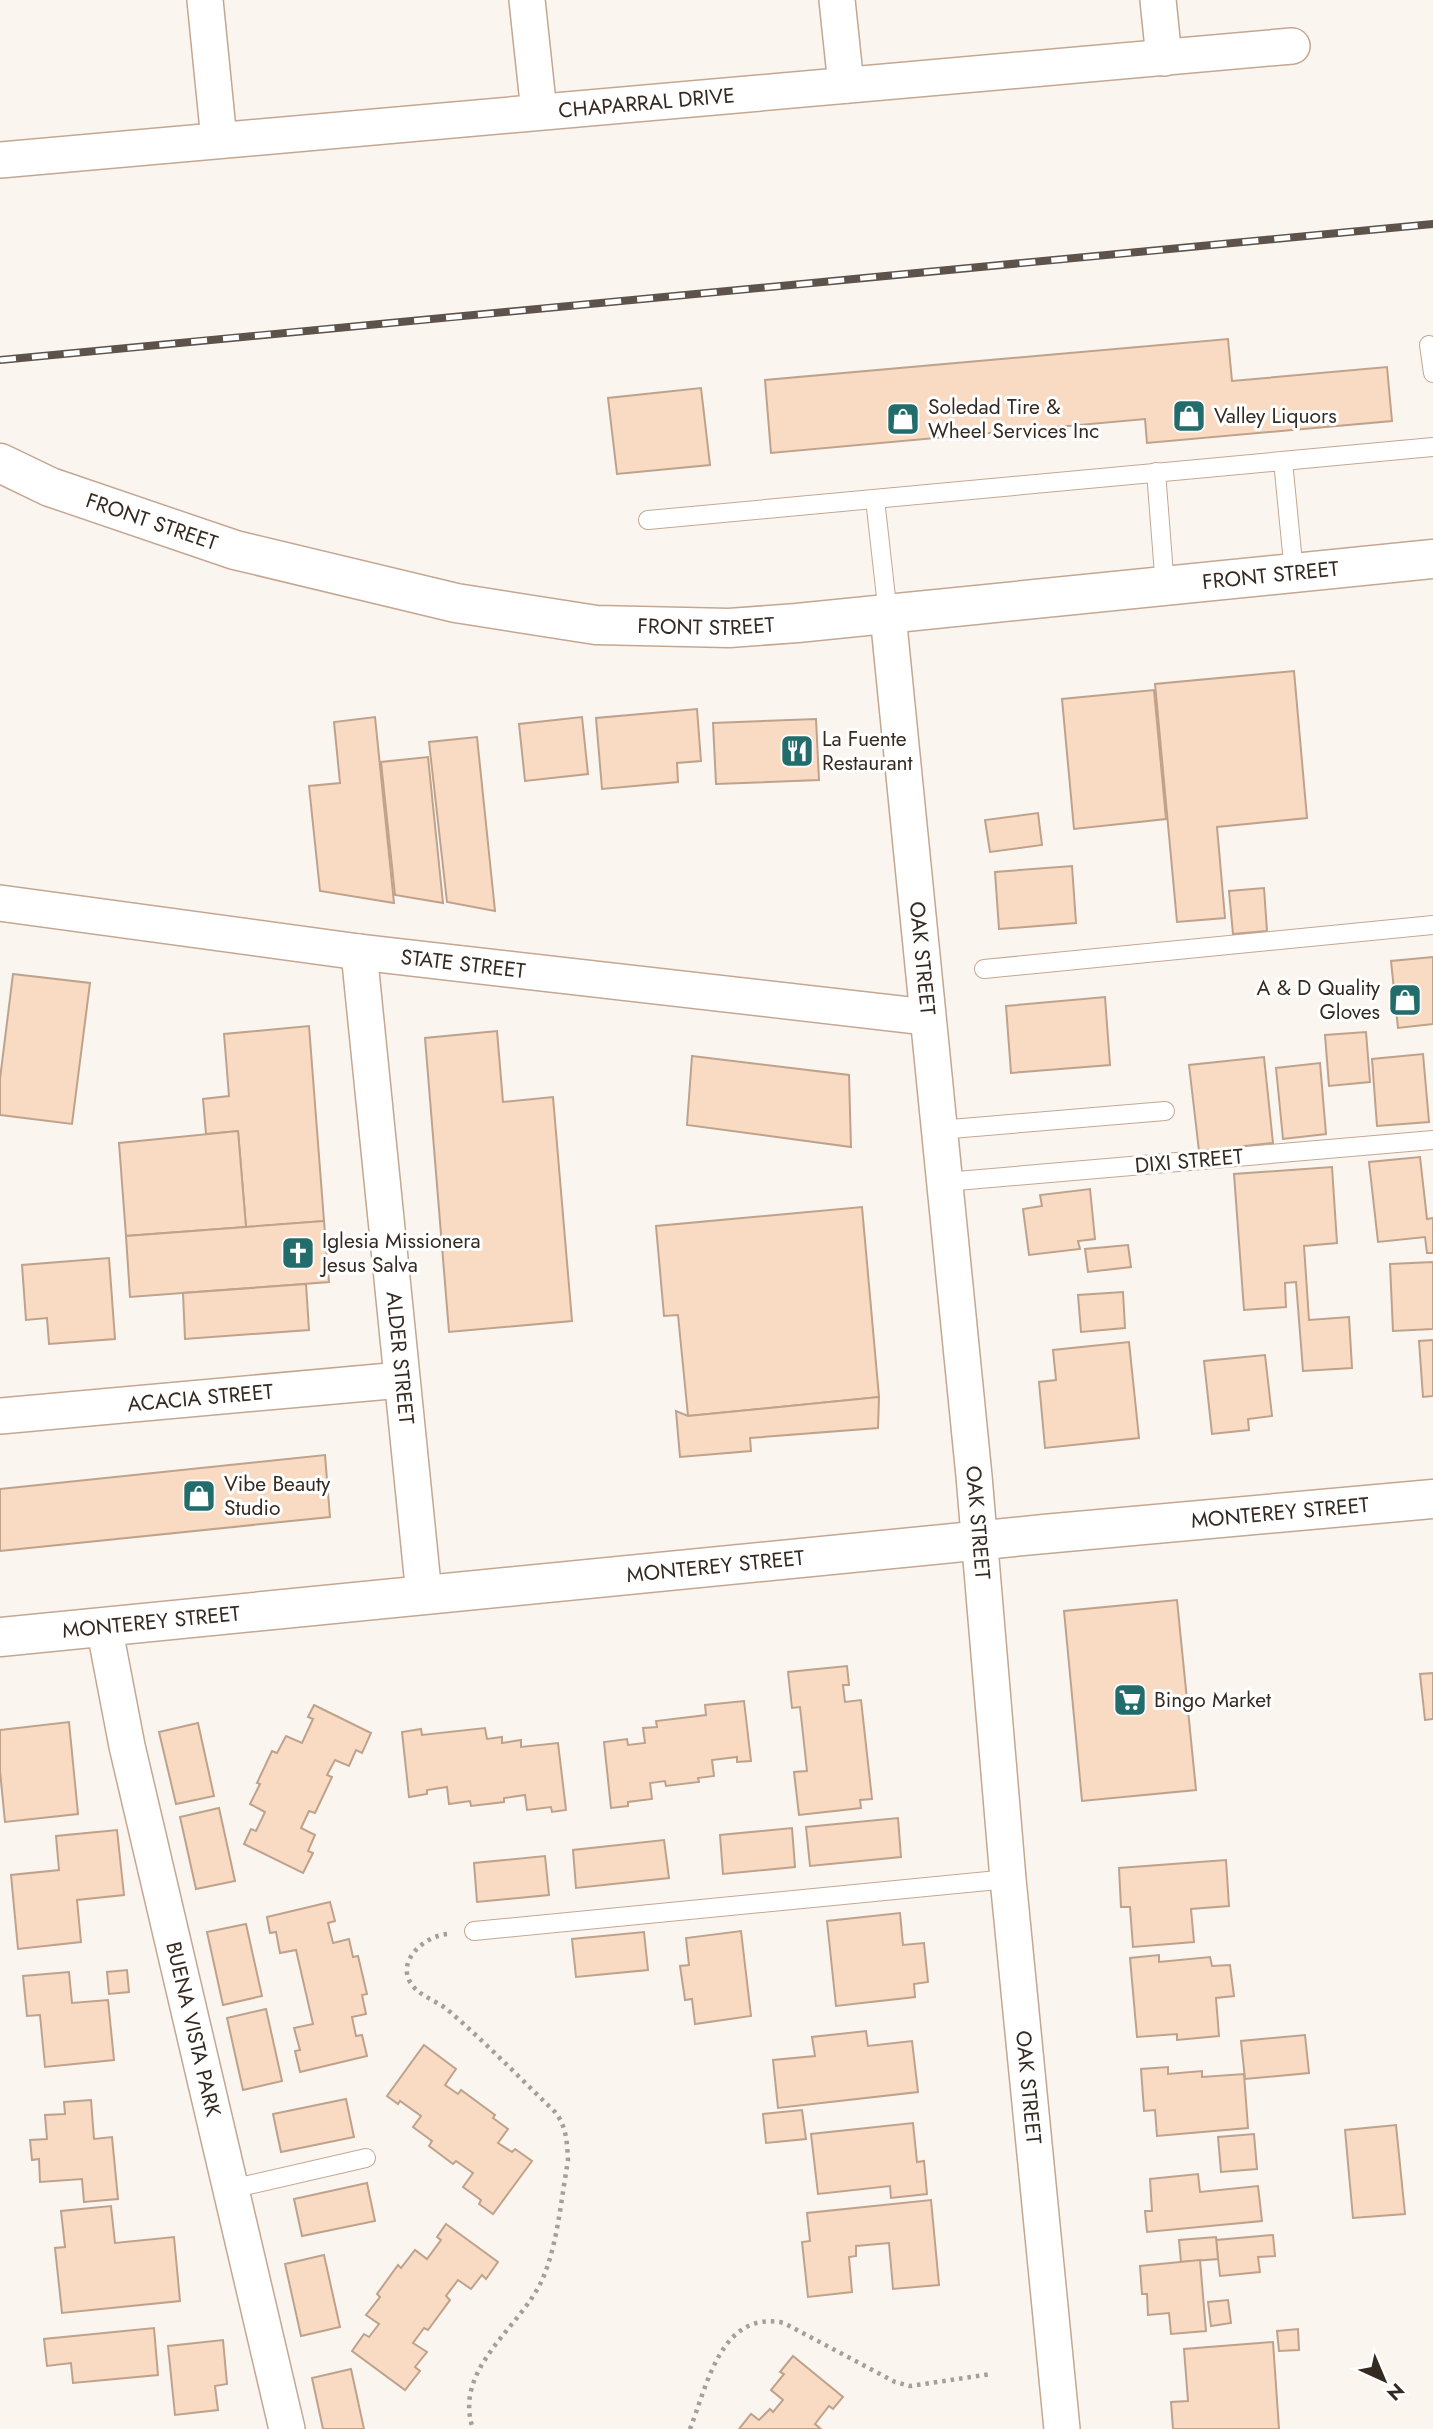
<svg xmlns="http://www.w3.org/2000/svg" width="1433" height="2429" viewBox="0 0 1433 2429" font-family="Jost,sans-serif">
<style>
.building{fill:#f9dbc3;stroke:#bfa28c;stroke-width:2}
.lines{fill:none;stroke-linecap:round;stroke-linejoin:round}
.service-casing{stroke:#c4a791;stroke-width:20}
.minor-casing{stroke:#c4a791;stroke-width:38}
.tertiary-casing{stroke:#c4a791;stroke-width:41}
.secondary-casing{stroke:#c4a791;stroke-width:41}
.path{stroke:#a69e98;stroke-width:4.5;stroke-dasharray:3.5 5;stroke-linecap:butt}
.service{stroke:#fff;stroke-width:18}
.minor{stroke:#fff;stroke-width:35}
.tertiary{stroke:#fff;stroke-width:38}
.secondary{stroke:#fff;stroke-width:38}
.rail-casing{stroke:#5d534b;stroke-width:8}
.rail{stroke:#fff;stroke-width:5;stroke-dasharray:16;stroke-linecap:butt}
.labels{text-anchor:middle;dominant-baseline:central;stroke-width:6;stroke-linejoin:round;paint-order:stroke}
.street-label{font-size:21px;fill:#352a21;stroke:#fff}
.poi-label{font-size:21px;fill:#352a21;stroke:#fff;text-anchor:start}
</style>
<rect width="100%" height="100%" fill="#fbf5f0"/>
<g class="building">
<path d="M1228,339L1232,381L1387,367L1392,421L1147,443L1145,419L771,453L765,380Z"/>
<path d="M701,388L710,465L617,474L608,398Z"/>
<path d="M1294,671L1307,818L1217,827L1225,918L1177,922L1155,684Z"/>
<path d="M1154,690L1166,819L1074,829L1062,699Z"/>
<path d="M697,709L701,761L677,763L678,782L602,789L596,718Z"/>
<path d="M375,717L394,903L320,891L309,786L340,783L334,722Z"/>
<path d="M582,717L588,774L525,781L519,724Z"/>
<path d="M816,719L819,780L716,784L713,723Z"/>
<path d="M477,737L495,911L447,902L429,742Z"/>
<path d="M428,757L443,903L395,895L381,762Z"/>
<path d="M1038,813L1042,845L990,852L985,820Z"/>
<path d="M1072,866L1076,923L999,929L995,872Z"/>
<path d="M1264,888L1267,931L1233,934L1229,891Z"/>
<path d="M1433,957V1024L1398,1028L1391,961Z"/>
<path d="M13,974L90,983L72,1124L0,1115V1079Z"/>
<path d="M1105,997L1110,1065L1011,1073L1006,1006Z"/>
<path d="M309,1026L324,1221L246,1227L238,1131L206,1134L203,1099L229,1096L224,1034Z"/>
<path d="M497,1031L503,1102L553,1097L572,1321L449,1332L425,1038Z"/>
<path d="M1366,1032L1370,1082L1329,1086L1325,1035Z"/>
<path d="M1423,1054L1429,1122L1377,1126L1372,1059Z"/>
<path d="M692,1056L849,1075L851,1147L687,1125Z"/>
<path d="M1264,1057L1273,1143L1199,1151L1189,1065Z"/>
<path d="M1320,1063L1326,1134L1283,1139L1276,1068Z"/>
<path d="M238,1131L246,1227L126,1236L119,1143Z"/>
<path d="M1420,1157L1427,1219L1433,1218V1253H1427L1425,1237L1378,1242L1369,1162Z"/>
<path d="M1332,1167L1337,1243L1304,1246L1309,1320L1349,1317L1352,1368L1303,1371L1296,1282L1285,1283L1286,1307L1244,1310L1234,1174Z"/>
<path d="M1090,1189L1095,1239L1078,1241L1080,1249L1029,1255L1023,1209L1042,1206L1040,1195Z"/>
<path d="M862,1207L879,1397L688,1416L678,1315L664,1316L656,1226Z"/>
<path d="M324,1221L329,1282L130,1297L126,1236Z"/>
<path d="M1128,1245L1131,1267L1088,1272L1085,1249Z"/>
<path d="M109,1258L115,1339L49,1344L47,1318L26,1320L22,1265Z"/>
<path d="M1433,1262V1329L1393,1331L1390,1264Z"/>
<path d="M306,1284L309,1330L185,1339L183,1293Z"/>
<path d="M1123,1292L1125,1328L1081,1332L1078,1295Z"/>
<path d="M1433,1340V1396L1423,1397L1419,1341Z"/>
<path d="M1129,1342L1139,1438L1045,1448L1039,1382L1056,1380L1053,1350Z"/>
<path d="M1265,1355L1272,1416L1248,1419L1249,1430L1212,1434L1204,1361Z"/>
<path d="M879,1397L878,1428L750,1438L751,1451L680,1457L676,1411L688,1416Z"/>
<path d="M325,1455L330,1517L0,1551V1489Z"/>
<path d="M1177,1600L1196,1790L1082,1801L1064,1611Z"/>
<path d="M847,1666L849,1685H843L845,1702L861,1700L872,1799L860,1800L861,1808L799,1815L794,1772L807,1771L800,1707L792,1708L788,1672Z"/>
<path d="M1433,1673V1719L1425,1720L1420,1674Z"/>
<path d="M744,1701L751,1761L737,1762V1757L712,1760L714,1776L698,1778L699,1782L666,1786L665,1781L650,1783L652,1799L628,1802V1806L611,1808L604,1742L627,1739L628,1745L645,1743L643,1728L657,1727L656,1721L706,1715L705,1705Z"/>
<path d="M314,1705L371,1733L362,1753L356,1750L349,1766L335,1760L327,1775L332,1777L315,1813L309,1811L301,1828L315,1835L308,1851L313,1853L303,1873L244,1844L251,1829L256,1831L265,1812L250,1804L260,1784L257,1783L272,1751L277,1753L286,1736L302,1743L313,1719L308,1717Z"/>
<path d="M69,1722L78,1814L5,1822L0,1771V1730Z"/>
<path d="M198,1723L214,1796L176,1804L159,1732Z"/>
<path d="M485,1728L487,1739L502,1737V1743L521,1740V1747L558,1743L566,1810L552,1812L551,1807L527,1810L525,1795L504,1798V1802L471,1806L470,1801L449,1804L447,1787L427,1790V1794L409,1797L402,1732L421,1729L422,1735Z"/>
<path d="M219,1808L235,1881L196,1889L180,1817Z"/>
<path d="M898,1818L901,1857L810,1866L806,1827Z"/>
<path d="M792,1828L795,1867L723,1874L720,1835Z"/>
<path d="M117,1830L124,1895L77,1900L81,1942L18,1949L11,1875L59,1870L56,1836Z"/>
<path d="M664,1840L669,1878L576,1888L573,1850Z"/>
<path d="M545,1856L549,1895L477,1902L474,1863Z"/>
<path d="M1226,1860L1229,1906L1191,1909L1194,1942L1133,1947L1130,1907H1121L1119,1868Z"/>
<path d="M330,1902L335,1921L328,1923L333,1943L349,1939L353,1957L358,1956L367,1994L362,1995L366,2014L352,2017L356,2036L362,2035L367,2056L300,2072L295,2051L300,2050L294,2028L313,2024L296,1950L280,1953L276,1932L270,1933L267,1917Z"/>
<path d="M900,1913L903,1945L924,1943L928,1982L914,1984L915,1997L836,2006L827,1921Z"/>
<path d="M246,1924L262,1996L223,2005L207,1932Z"/>
<path d="M741,1931L751,2016L695,2024L692,1999L685,2000L680,1966L689,1965L686,1938Z"/>
<path d="M644,1932L648,1970L576,1977L572,1939Z"/>
<path d="M1159,1955V1962L1210,1957L1212,1966L1230,1965L1234,1996L1216,1998L1219,2036L1177,2040V2034L1137,2037L1130,1958Z"/>
<path d="M127,1970L129,1992L109,1994L107,1972Z"/>
<path d="M69,1972L72,2003L108,2000L114,2060L45,2067L40,2015L27,2016L23,1976Z"/>
<path d="M266,2009L282,2081L243,2090L227,2018Z"/>
<path d="M866,2031L868,2046L912,2041L918,2092L778,2108L773,2060L815,2056L812,2037Z"/>
<path d="M1305,2035L1309,2073L1245,2079L1241,2041Z"/>
<path d="M424,2045L456,2069L445,2085L458,2094L461,2090L495,2115L493,2118L508,2129L498,2143L512,2152L515,2149L532,2161L493,2214L479,2204L481,2200L463,2187L473,2173L456,2161L453,2164L429,2146L432,2141L413,2127L421,2116L400,2101L398,2104L387,2096Z"/>
<path d="M1168,2067V2074L1202,2071V2077L1244,2074L1248,2128L1157,2136L1155,2110L1144,2111L1141,2069Z"/>
<path d="M346,2099L354,2137L281,2152L273,2114Z"/>
<path d="M91,2100L94,2139L112,2137L118,2199L84,2202L82,2179L40,2182L39,2159L32,2160L30,2140L47,2139L45,2115L65,2114L64,2102Z"/>
<path d="M802,2110L806,2139L766,2143L763,2114Z"/>
<path d="M913,2123L917,2162L924,2161L927,2194L891,2198L890,2186L818,2194L811,2134Z"/>
<path d="M1396,2125L1405,2214L1353,2218L1345,2130Z"/>
<path d="M1254,2134L1257,2169L1221,2172L1218,2137Z"/>
<path d="M1198,2174L1200,2192L1258,2186L1262,2221L1147,2232L1145,2211H1152L1150,2179Z"/>
<path d="M367,2183L375,2221L302,2236L294,2199Z"/>
<path d="M931,2200L939,2285L893,2289L889,2243L856,2246V2256L849,2257L852,2292L808,2297L802,2242L810,2241L807,2213Z"/>
<path d="M111,2206L115,2243L174,2237L180,2301L62,2313L55,2248L65,2247L61,2211Z"/>
<path d="M446,2224L498,2262L486,2279L482,2275L471,2289L458,2280L446,2296L450,2300L428,2330L424,2328L413,2343L427,2352L415,2367L420,2371L405,2390L352,2351L364,2334L369,2337L379,2324L366,2315L380,2297L377,2294L398,2265L401,2268L415,2250L427,2259L441,2240L437,2237Z"/>
<path d="M1273,2235L1275,2256L1258,2257L1260,2272L1220,2276L1216,2240Z"/>
<path d="M1216,2237L1218,2259L1181,2262L1179,2240Z"/>
<path d="M324,2255L340,2327L301,2336L285,2264Z"/>
<path d="M1200,2260L1206,2331L1171,2334L1169,2313L1148,2315L1147,2294H1142L1140,2266Z"/>
<path d="M1228,2300L1231,2323L1211,2326L1208,2302Z"/>
<path d="M154,2328L158,2375L73,2383L71,2363L47,2366L44,2339Z"/>
<path d="M1298,2329L1299,2350L1279,2351L1277,2331Z"/>
<path d="M223,2340L227,2384L215,2386L218,2410L175,2415L168,2346Z"/>
<path d="M1273,2342L1279,2429H1173L1171,2402L1188,2401L1184,2349Z"/>
<path d="M793,2356L843,2397L833,2409L829,2406L815,2424L821,2429H739L751,2414L759,2420L770,2409L773,2412L783,2400L771,2390L784,2374L780,2372Z"/>
<path d="M351,2369L364,2429H323L312,2378Z"/>
</g>
<g class="lines">
<defs>
<g id="service">
<path d="M1429,345L1433,373"/>
<path d="M1283,461L1294,573"/>
<path d="M1156,472L1165,587"/>
<path d="M875,499L888,615"/>
<path d="M648,520L1433,447"/>
<path d="M984,969L1433,925"/>
<path d="M939,1130L1165,1111"/>
<path d="M945,1182L1433,1140"/>
<path d="M474,1931L1008,1879"/>
<path d="M231,2189L366,2158"/>
</g>
<g id="minor">
<path d="M205,0L219,140"/>
<path d="M527,0L539,112"/>
<path d="M837,0L846,85"/>
<path d="M1158,0L1164,58"/>
<path id="s1" d="M0,160L1292,46"/>
<path id="s2" d="M888,615L974,1476L1008,1879L1062,2429"/>
<path id="s3" d="M0,903L359,952L926,1017"/>
<path id="s4" d="M359,952L424,1595"/>
<path id="s5" d="M0,1416L401,1380"/>
<path id="s6" d="M104,1626L127,1746L287,2429"/>
</g>
<g id="tertiary">
<path id="s7" d="M0,1637L1044,1534L1433,1499"/>
</g>
<g id="secondary">
<path id="s8" d="M0,463L50,487L235,550L456,603L596,625L729,628L797,623L1433,559"/>
</g>
</defs>
<use href="#service" class="service-casing"/>
<use href="#minor" class="minor-casing"/>
<use href="#tertiary" class="tertiary-casing"/>
<use href="#secondary" class="secondary-casing"/>
<g class="path">
<path d="M447,1934C426,1936 397,1959 410,1982C419,1997 437,2000 449,2011C486,2043 520,2078 555,2112C567,2127 567,2143 568,2161C561,2199 558,2242 543,2278C522,2327 452,2368 473,2429"/>
<path d="M690,2429C707,2386 721,2309 784,2323L895,2382L910,2386L991,2374"/>
</g>
<use href="#service" class="service"/>
<use href="#minor" class="minor"/>
<use href="#tertiary" class="tertiary"/>
<use href="#secondary" class="secondary"/>
<defs>
<path id="rail" d="M0,360L1433,224"/>
</defs>
<use href="#rail" class="rail-casing"/>
<use href="#rail" class="rail"/>
</g>
<defs>
<symbol id="shop-square" viewBox="-11 -11 22 22"><rect x="-9" y="-9" width="18" height="18" rx="4" fill="#226d6b" stroke="#fff"/><path d="M-5-2.5h2.3a2.7 3.5 0 0 1 5.4 0H5L5.5 6h-11ZM-1.5-2.5h3a1.5 2.3 0 0 0-3 0Z" fill="#fff"/></symbol>
<symbol id="restaurant-square" viewBox="-11 -11 22 22"><rect x="-9" y="-9" width="18" height="18" rx="4" fill="#226d6b" stroke="#fff"/><path d="M-5-6h1v4h1v-4h1v4h1v-4h1v5L-1.5 .5V6h-2V.5L-5-1ZM5-6V6H3V1.5H1.5Q1.5-4 5-6Z" fill="#fff"/></symbol>
<symbol id="church-square" viewBox="-11 -11 22 22"><rect x="-9" y="-9" width="18" height="18" rx="4" fill="#226d6b" stroke="#fff"/><path d="M-1.2-6h2.4v3.5h3.3v2.4h-3.3V6h-2.4V-.1h-3.3v-2.4h3.3Z" fill="#fff"/></symbol>
<symbol id="supermarket-square" viewBox="-11 -11 22 22"><rect x="-9" y="-9" width="18" height="18" rx="4" fill="#226d6b" stroke="#fff"/><path d="M-6-5.5h2.5l.6 2H6L4.5 2H-2.5L-4.4-4H-6ZM-1.5 3.2a1.3 1.3 0 1 0 .1 0ZM3 3.2a1.3 1.3 0 1 0 .1 0Z" fill="#fff"/></symbol>
</defs>
<g fill-rule="evenodd">
<use href="#shop-square" x="1170" y="397" width="38" height="38"/>
<use href="#shop-square" x="884" y="400" width="38" height="38"/>
<use href="#restaurant-square" x="778" y="732" width="38" height="38"/>
<use href="#shop-square" x="1386" y="981" width="38" height="38"/>
<use href="#church-square" x="279" y="1234" width="38" height="38"/>
<use href="#shop-square" x="180" y="1477" width="38" height="38"/>
<use href="#supermarket-square" x="1111" y="1681" width="38" height="38"/>
</g>
<g class="labels">
<g class="street-label">
<text stroke="none"><textPath href="#s1" startOffset="649">CHAPARRAL DRIVE</textPath></text>
<text stroke="none"><textPath href="#s8" startOffset="163">FRONT STREET</textPath></text>
<text stroke="none"><textPath href="#s8" startOffset="1297">FRONT STREET</textPath></text>
<text stroke="none"><textPath href="#s8" startOffset="730">FRONT STREET</textPath></text>
<text stroke="none"><textPath href="#s2" startOffset="345">OAK STREET</textPath></text>
<text stroke="none"><textPath href="#s3" startOffset="467">STATE STREET</textPath></text>
<text transform="translate(1189 1161) rotate(-5)">DIXI STREET</text>
<text stroke="none"><textPath href="#s4" startOffset="408">ALDER STREET</textPath></text>
<text stroke="none"><textPath href="#s5" startOffset="201">ACACIA STREET</textPath></text>
<text stroke="none"><textPath href="#s7" startOffset="1286">MONTEREY STREET</textPath></text>
<text stroke="none"><textPath href="#s2" startOffset="912">OAK STREET</textPath></text>
<text stroke="none"><textPath href="#s7" startOffset="719">MONTEREY STREET</textPath></text>
<text stroke="none"><textPath href="#s7" startOffset="152">MONTEREY STREET</textPath></text>
<text stroke="none"><textPath href="#s6" startOffset="413">BUENA VISTA PARK</textPath></text>
<text stroke="none"><textPath href="#s2" startOffset="1479">OAK STREET</textPath></text>
</g>
<g class="poi-label">
<text x="928" y="407">Soledad Tire &amp;<tspan x="928" dy="24">Wheel Services Inc</tspan></text>
<text x="1214" y="416">Valley Liquors</text>
<text x="822" y="739">La Fuente<tspan x="822" dy="24">Restaurant</tspan></text>
<text x="1380" y="988" text-anchor="end">A &amp; D Quality<tspan x="1380" dy="24">Gloves</tspan></text>
<text x="322" y="1241">Iglesia Missionera<tspan x="322" dy="24">Jesus Salva</tspan></text>
<text x="224" y="1484">Vibe Beauty<tspan x="224" dy="24">Studio</tspan></text>
<text x="1154" y="1700">Bingo Market</text>
</g>
</g>
<g transform="translate(1384 2380) rotate(136)" stroke="#ffffff" stroke-width="5" paint-order="stroke">
<path d="M0-5L12 26L0 18L-12 26Z" fill="#352a21"/>
<text y="-10" font-size="19" font-weight="bold" text-anchor="middle" fill="#352a21">N</text>
</g>
</svg>
